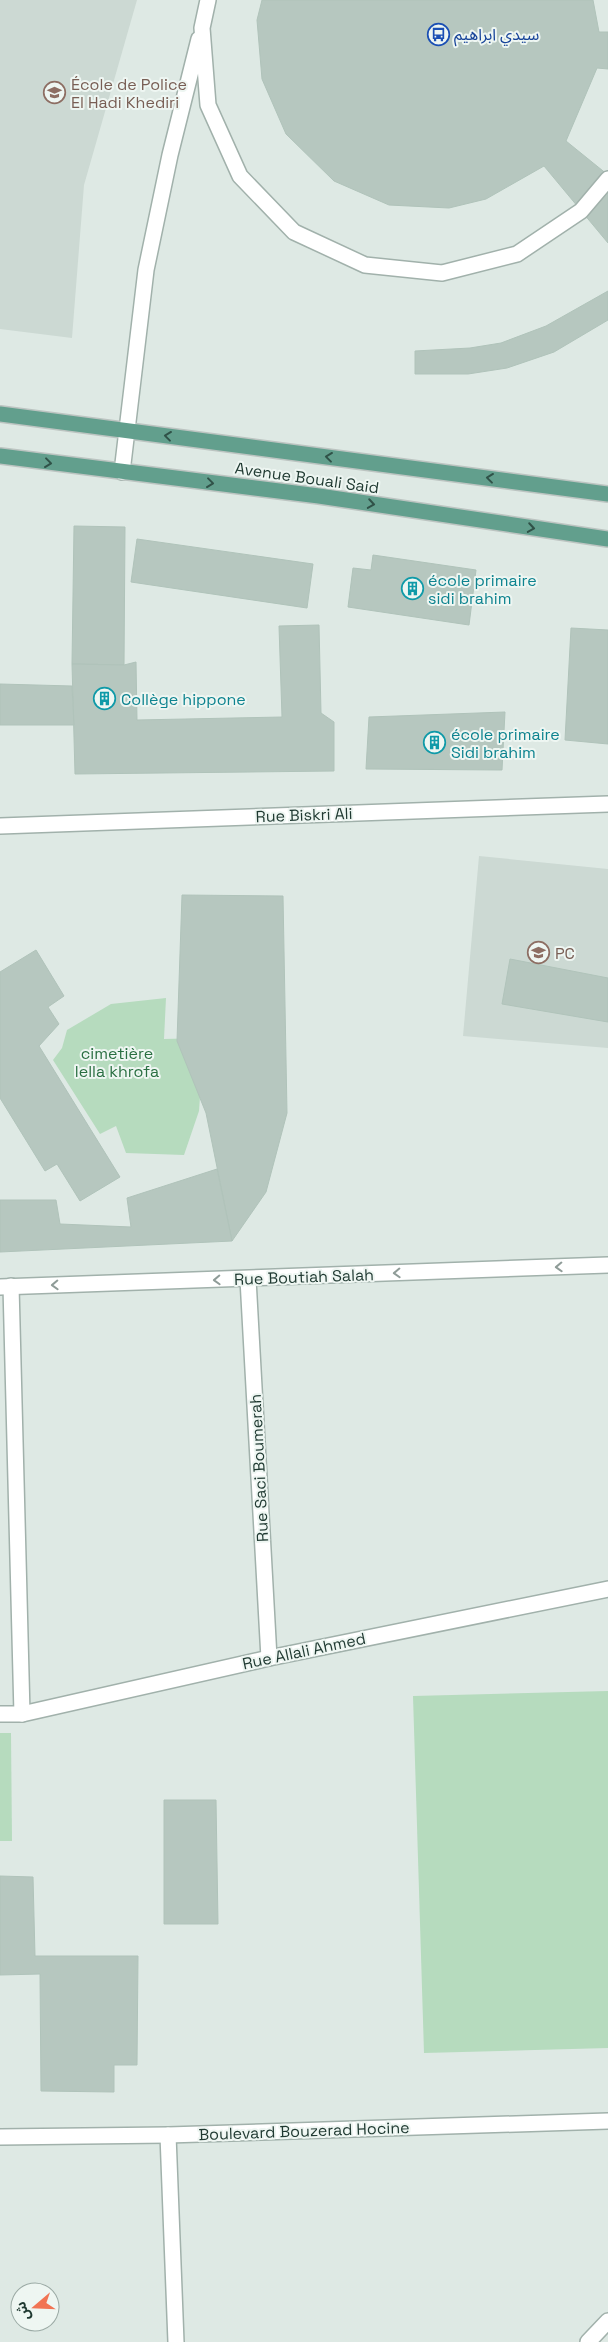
<svg xmlns="http://www.w3.org/2000/svg" width="608" height="2342" viewBox="0 0 608 2342" font-family="'Space Grotesk','Noto Sans Arabic',sans-serif">
<style>
.built{fill:#ccd9d3}
.green{fill:#b6dbbe}
.building{fill:#b6c7bf;stroke:#b0c3ba}
.lines{fill:none;stroke-linecap:round;stroke-linejoin:round}
.service-casing{stroke:#a1b1ab;stroke-width:18}
.minor-casing{stroke:#a1b1ab;stroke-width:18}
.tertiary-casing{stroke:#a1b1ab;stroke-width:18}
.primary-casing{stroke:#bcc4c1;stroke-width:18}
.service{stroke:#fff;stroke-width:15}
.minor{stroke:#fff;stroke-width:15}
.tertiary{stroke:#fff;stroke-width:15}
.primary{stroke:#629f8d;stroke-width:15}
.oneway{stroke:#305248}
.oneway2{stroke:#8f9c98}
.labels{text-anchor:middle;dominant-baseline:central;stroke-width:4;stroke-linejoin:round;paint-order:stroke}
.transit-label{font-size:16px;fill:#164399;stroke:#eef6f2;text-anchor:start}
.education-label{font-size:16px;fill:#785e54;stroke:#eef6f2;text-anchor:start}
.street-label{font-size:16px;fill:#1f3931;stroke:#eef6f2}
.culture-label{font-size:16px;fill:#0d838f;stroke:#eef6f2;text-anchor:start}
.park-label{font-size:16px;fill:#2a6f42;stroke:#eef6f2}
</style>
<rect width="100%" height="100%" fill="#dee9e4"/>
<g class="built">
<path d="M0,0H137L84,185L72,338L0,329Z"/>
<path d="M479,856L608,869V1048L463,1036Z"/>
</g>
<g class="green">
<path d="M166,998L164,1039L204,1038L199,1111L184,1155L126,1153L116,1126L100,1134L53,1060L62,1048L67,1030L111,1004Z"/>
<path d="M608,1691V2048L424,2053L413,1696Z"/>
<path d="M0,1733H11L12,1841H0Z"/>
</g>
<g class="building">
<path d="M262,0H593L599,32H608V69L597,68L566,141L608,175V243L544,166L486,199L449,208L389,205L334,181L286,134L262,79L257,20Z"/>
<path d="M608,291V320L554,352L507,368L468,374H415V351L470,348L501,343L546,326Z"/>
<path d="M74,526L125,527L124,665L72,664Z"/>
<path d="M137,539L313,564L307,608L131,582Z"/>
<path d="M373,555L476,570L469,625L348,607L353,568L371,570Z"/>
<path d="M319,625L321,713L334,722V771L75,774L72,664L124,665L136,662L137,720L282,717L279,626Z"/>
<path d="M571,628L608,630V744L565,740Z"/>
<path d="M0,684L72,686L74,725H0Z"/>
<path d="M505,712L502,770L366,769L369,717Z"/>
<path d="M182,895L283,896L287,1113L266,1192L232,1241L206,1113L177,1041Z"/>
<path d="M36,950L64,996L48,1007L59,1024L39,1046L120,1177L80,1201L57,1164L45,1171L0,1098V972Z"/>
<path d="M510,959L608,978V1022L502,1004Z"/>
<path d="M217,1169L232,1241L0,1252V1200H56L60,1224L131,1227L127,1198Z"/>
<path d="M164,1800H216L218,1924H164Z"/>
<path d="M0,1876L33,1877L35,1956H138L137,2065H114V2092L41,2091L40,1974L0,1975Z"/>
</g>
<g class="lines">
<defs>
<g id="service">
<path d="M208,0L202,28L208,105L240,176L294,232L365,265L442,273L517,254L581,211L608,179"/>
<path d="M122,472L146,270L170,155L199,39"/>
</g>
<g id="minor">
<path d="M0,826L608,804"/>
<path d="M248,1279L269,1658"/>
<path d="M11,1286L22,1714"/>
<path d="M0,1287L608,1265"/>
<path d="M0,1714H22L269,1658L608,1589"/>
<path d="M168,2135L176,2342"/>
<path d="M588,2342L608,2321"/>
</g>
<path id="tertiary" d="M0,2137L168,2135L608,2121"/>
<g id="primary">
<path d="M0,414L608,494"/>
<path d="M0,456L319,496L608,539"/>
</g>
</defs>
<use href="#service" class="service-casing"/>
<use href="#minor" class="minor-casing"/>
<use href="#tertiary" class="tertiary-casing"/>
<use href="#primary" class="primary-casing"/>
<use href="#service" class="service"/>
<use href="#minor" class="minor"/>
<use href="#tertiary" class="tertiary"/>
<use href="#primary" class="primary"/>
</g>
<defs><path id="oneway-chevron" d="M-2-3.5L2.5 0L-2 3.5" fill="none" stroke-width="1.6" stroke-linecap="round" stroke-linejoin="round" transform="scale(1.25)"/></defs>
<g class="oneway">
<use href="#oneway-chevron" transform="translate(168 436) rotate(-173)"/>
<use href="#oneway-chevron" transform="translate(329 457) rotate(-173)"/>
<use href="#oneway-chevron" transform="translate(48 463) rotate(7)"/>
<use href="#oneway-chevron" transform="translate(490 478) rotate(-173)"/>
<use href="#oneway-chevron" transform="translate(210 483) rotate(7)"/>
<use href="#oneway-chevron" transform="translate(371 504) rotate(9)"/>
<use href="#oneway-chevron" transform="translate(531 528) rotate(9)"/>
</g>
<g class="oneway2">
<use href="#oneway-chevron" transform="translate(559 1267) rotate(178)"/>
<use href="#oneway-chevron" transform="translate(397 1273) rotate(178)"/>
<use href="#oneway-chevron" transform="translate(217 1280) rotate(178)"/>
<use href="#oneway-chevron" transform="translate(55 1285) rotate(178)"/>
</g>
<defs>
<symbol id="bus-ring" viewBox="-11 -11 22 22"><circle r="9.5" fill="#eef6f2" stroke="#1a4fb4" stroke-width="1.5"/><path d="M-5-6H5V4H4V6H2V4H-2V6H-4V4H-5ZM-3.5-4V0h7V-4ZM-3.5 1.2v1.5H-2V1.2ZM2 1.2v1.5H3.5V1.2Z" fill="#1a4fb4"/></symbol>
<symbol id="university-ring" viewBox="-11 -11 22 22"><circle r="9.5" fill="#eef6f2" stroke="#8d6e63" stroke-width="1.5"/><path d="M0-5L7-2L0 1L-7-2ZM-4 1L0 2.5L4 1V4Q0 6-4 4Z" fill="#8d6e63"/></symbol>
<symbol id="building-ring" viewBox="-11 -11 22 22"><circle r="9.5" fill="#eef6f2" stroke="#0f9aa8" stroke-width="1.5"/><path d="M-4-6H4V6H1V3H-1V6H-4ZM-2.5-4.3h1.7v1.8h-1.7ZM.8-4.3h1.7v1.8H.8ZM-2.5-1h1.7V.8h-1.7ZM.8-1h1.7V.8H.8Z" fill="#0f9aa8"/></symbol>
<symbol id="school-ring" viewBox="-11 -11 22 22"><circle r="9.5" fill="#eef6f2" stroke="#8d6e63" stroke-width="1.5"/><path d="M0-5L7-2L0 1L-7-2ZM-4 1L0 2.5L4 1V4Q0 6-4 4Z" fill="#8d6e63"/></symbol>
</defs>
<g fill-rule="evenodd">
<use href="#bus-ring" x="426" y="22" width="25" height="25"/>
<use href="#university-ring" x="42" y="80" width="25" height="25"/>
<use href="#building-ring" x="400" y="576" width="25" height="25"/>
<use href="#building-ring" x="92" y="686" width="25" height="25"/>
<use href="#building-ring" x="422" y="730" width="25" height="25"/>
<use href="#school-ring" x="526" y="940" width="25" height="25"/>
</g>
<g class="labels">
<g class="transit-label">
<text x="454" y="34">سيدي ابراهيم</text>
</g>
<g class="education-label">
<text x="71" y="84">École de Police<tspan x="71" dy="18">El Hadi Khediri</tspan></text>
<text x="555" y="953">PC</text>
</g>
<g class="street-label">
<text transform="translate(307 478) rotate(8)">Avenue Bouali Said</text>
<text transform="translate(304 815) rotate(-2)">Rue Biskri Ali</text>
<text transform="translate(304 1277) rotate(-2)">Rue Boutiah Salah</text>
<text transform="translate(259 1468) rotate(-93)">Rue Saci Boumerah</text>
<text transform="translate(304 1651) rotate(-12)">Rue Allali Ahmed</text>
<text transform="translate(304 2131) rotate(-2)">Boulevard Bouzerad Hocine</text>
</g>
<g class="culture-label">
<text x="428" y="580">école primaire<tspan x="428" dy="18">sidi brahim</tspan></text>
<text x="121" y="699">Collège hippone</text>
<text x="451" y="734">école primaire<tspan x="451" dy="18">Sidi brahim</tspan></text>
</g>
<g class="park-label">
<text x="117" y="1053">cimetière<tspan x="117" dy="18">lella khrofa</tspan></text>
</g>
</g>
<g transform="translate(35 2307) rotate(251)"><circle r="24" fill="#eef6f2" stroke="#9baaa5"/>
<path d="M0-4L9 19L0 12L-9 19Z" fill="#f17454"/>
<text y="-8" font-size="14" font-weight="bold" text-anchor="middle" fill="#1f3931">ش</text>
</g>
</svg>
